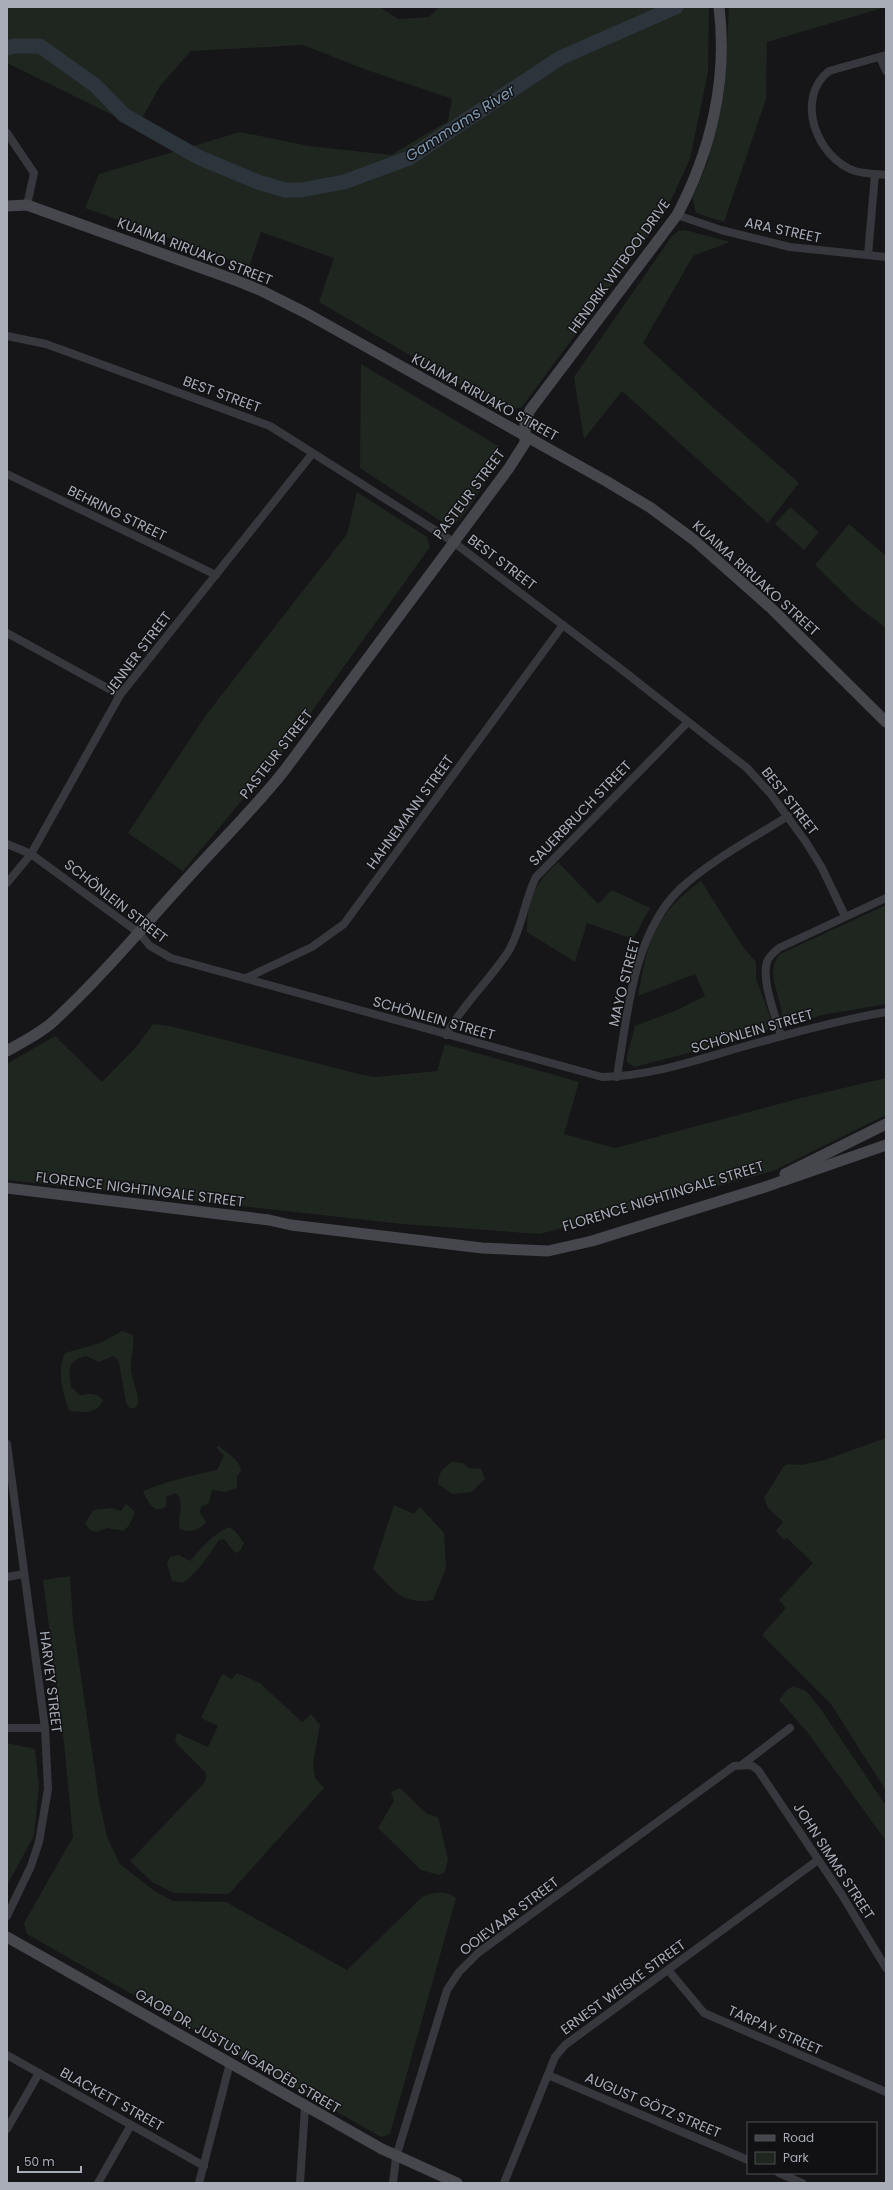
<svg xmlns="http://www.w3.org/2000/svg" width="893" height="2190" viewBox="0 0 893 2190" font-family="Poppins,sans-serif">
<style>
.green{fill:#1e261f}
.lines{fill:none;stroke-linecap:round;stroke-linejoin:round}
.river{stroke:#2c353c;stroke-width:15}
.street{stroke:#37383d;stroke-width:8}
.secondary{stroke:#45474d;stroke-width:11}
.labels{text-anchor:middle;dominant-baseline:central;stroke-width:3;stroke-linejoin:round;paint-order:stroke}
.street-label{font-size:14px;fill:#a8adb8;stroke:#111113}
.water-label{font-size:15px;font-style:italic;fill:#7f9bb3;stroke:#111113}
</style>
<rect width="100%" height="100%" fill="#161618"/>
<g class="green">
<path d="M7,7H380L398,19L429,17L439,7H709L708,72L690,159L664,215L521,408L502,409L319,302L334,258L261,232L249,267L85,208L99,174L240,132L309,146L391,155L448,121L452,99L364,69L303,45L191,51L160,86L137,127L7,63Z"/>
<path d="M729,7H886L767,42L766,99L724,222L696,213L692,198L708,161L726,65Z"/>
<path d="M685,230L730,242L693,256L643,343L707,402L799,483L768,523L622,391L584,439L574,377L672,236L678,231Z"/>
<path d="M361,364L498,446L503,456L466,512L451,528L360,468Z"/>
<path d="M357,492L427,537L430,547L284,750L183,871L128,833L206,715L347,534Z"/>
<path d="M790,507L819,532L804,550L775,524Z"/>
<path d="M849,524L886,556V628L858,607L815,565Z"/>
<path d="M558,862L598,904L612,890L650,908L633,939L587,923L575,962L527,932C527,900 534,884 558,862Z"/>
<path d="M701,881L743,947L756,962V979L771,1019L769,1029L756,1036L634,1067L627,1062V1056L635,1026L677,1010L705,996L695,974L638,996C649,939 652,917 701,881Z"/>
<path d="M886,905V1004L822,1015L794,1024L787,1022L782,1016C781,994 764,973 780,954Z"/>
<path d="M153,1024L170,1026L363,1075L376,1077L437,1071L445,1044L579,1082L564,1134L615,1148L801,1098L886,1078V1115L773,1171L540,1234L402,1224L7,1180V1064L55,1036L102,1082L137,1046Z"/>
<path d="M122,1331L133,1335C135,1347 130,1358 131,1370C132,1382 139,1392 138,1404L135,1408H130L126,1403L119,1362L114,1356L99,1362L86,1356C66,1361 69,1369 71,1387L80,1395C90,1394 96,1392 103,1400C97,1415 83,1412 69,1411C63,1392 56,1372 65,1353L100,1343Z"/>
<path d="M886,1438V1791L831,1704L762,1635L786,1608L779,1600L813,1563L787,1538L784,1540L776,1531L783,1522L768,1508L764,1498L784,1466L788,1464L801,1465L824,1460Z"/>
<path d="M219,1446C227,1453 240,1460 241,1471L237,1477V1488L225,1492L212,1490L209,1503L201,1507L200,1513L206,1522C200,1530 190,1533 180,1529C176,1517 187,1501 175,1493L166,1497V1507C154,1515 147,1501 143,1491C168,1481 192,1475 217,1470L224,1456L216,1447Z"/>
<path d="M452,1462L463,1463L468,1468L481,1469L485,1479L472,1492L452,1494L438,1484C438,1473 444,1467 452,1462Z"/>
<path d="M126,1504L135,1512L129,1526L123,1531L107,1528L96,1532L90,1530L85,1524L93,1510L111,1508L121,1511Z"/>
<path d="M394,1505L414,1514L420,1507L444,1533L446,1568L433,1600C401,1605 394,1590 373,1569Z"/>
<path d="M229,1527L235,1531L244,1543L240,1551L235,1553L224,1539L219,1540C209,1555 198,1572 183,1583L172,1581L167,1564L170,1557L179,1555L190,1561C202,1547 212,1535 229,1527Z"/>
<path d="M70,1576L73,1622L99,1800L107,1837L120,1864L156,1892L173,1901L226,1902L347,1970L422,1897C434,1892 445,1890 456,1898L390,2134L381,2137L27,1934L24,1923L73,1837L64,1743L43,1580Z"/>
<path d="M237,1673L260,1683L302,1722L311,1714L320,1725L313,1764L315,1778L324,1788L229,1894L174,1893L152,1882L130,1861L203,1784L206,1779V1773L178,1745L175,1740L177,1733L208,1747L218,1726L201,1718L220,1678L223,1674L232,1679Z"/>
<path d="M793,1686L806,1691L820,1708L886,1806V1841L808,1733L779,1700L786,1691Z"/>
<path d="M7,1743L35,1749L39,1786L34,1836L7,1885Z"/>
<path d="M400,1788L427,1814L438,1817L448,1859L445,1872L439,1875L421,1870L378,1828L394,1801L391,1792Z"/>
</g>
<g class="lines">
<path class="river" d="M7,48L14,46H40L96,86L124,115L198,157L258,182L285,190H301L344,182L409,158L560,58L676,7"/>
<g class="street">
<path d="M886,55L829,71C794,99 817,158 855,171C865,174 876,174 886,175"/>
<path d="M880,57L886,71"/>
<path d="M7,133L34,173L27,205"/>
<path d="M677,215L721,230L790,247L886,257"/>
<path d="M868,255L875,174"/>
<path d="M7,336L46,344L270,426L452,541L621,669L747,768L770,793L806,842L822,868L845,916"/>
<path d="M7,474L216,575"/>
<path d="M7,633L120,695"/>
<path d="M7,844L31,854L139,933L150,946L171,958L602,1077C648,1076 691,1062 735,1049C785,1035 835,1021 886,1012"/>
<path d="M7,883L31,854L120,695L312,454"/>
<path d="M246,978L312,947L344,924L563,625"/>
<path d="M446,1035C463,1004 489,981 508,952C522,929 524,901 536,877L688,722"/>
<path d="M781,1036C776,1017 761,981 767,962C769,956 774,952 779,948L886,898"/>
<path d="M617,1077C627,1016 633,934 680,889C711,860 752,839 788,816"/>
<path d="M7,1444L45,1728L48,1789L39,1842L31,1866L7,1916"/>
<path d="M7,1577L24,1574"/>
<path d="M7,1728H45"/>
<path d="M743,1764L790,1728"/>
<path d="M669,1971L704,2013L886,2092"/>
<path d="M7,2055L204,2166"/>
<path d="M548,2075L748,2160"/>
<path d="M7,2129L39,2073"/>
<path d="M779,2173L802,2183"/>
<path d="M98,2183L131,2125"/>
<path d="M199,2183L230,2063"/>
<path d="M300,2183L305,2107"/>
<path d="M393,2183L396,2157L447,1990L459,1972L478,1953L734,1766L751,1765L758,1770L842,1895L886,1968"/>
<path d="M504,2183L555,2057L565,2045L818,1860"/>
</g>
<g class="secondary">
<path d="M7,206L27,205L235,280L262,291L306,313L606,481L651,508L694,540L772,609L886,722"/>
<path d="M7,1051C24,1041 43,1032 57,1018C102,976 142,928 183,883C217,845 253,810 284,771L509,468L525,443V422L530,410L677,215C711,151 728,79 719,7"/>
<path d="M785,1174L886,1124"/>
<path d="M7,1188L269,1220L291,1225L482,1248L548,1251L592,1241L762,1188L886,1145"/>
<path d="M7,1937L382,2149L457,2183"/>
</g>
</g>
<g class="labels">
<g class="street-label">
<text transform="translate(783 230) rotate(12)">ARA STREET</text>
<text transform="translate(195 251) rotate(21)">KUAIMA RIRUAKO STREET</text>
<text transform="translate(619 266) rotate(-54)">HENDRIK WITBOOI DRIVE</text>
<text transform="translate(222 394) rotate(20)">BEST STREET</text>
<text transform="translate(485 397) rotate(29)">KUAIMA RIRUAKO STREET</text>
<text transform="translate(469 494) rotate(-53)">PASTEUR STREET</text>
<text transform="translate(117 513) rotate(26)">BEHRING STREET</text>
<text transform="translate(502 562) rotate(37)">BEST STREET</text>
<text transform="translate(756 578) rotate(42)">KUAIMA RIRUAKO STREET</text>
<text transform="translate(138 653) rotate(-53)">JENNER STREET</text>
<text transform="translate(276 754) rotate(-52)">PASTEUR STREET</text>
<text transform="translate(790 801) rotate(52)">BEST STREET</text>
<text transform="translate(410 812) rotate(-54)">HAHNEMANN STREET</text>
<text transform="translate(580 813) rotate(-46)">SAUERBRUCH STREET</text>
<text transform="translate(116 901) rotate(38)">SCHÖNLEIN STREET</text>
<text transform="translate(624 982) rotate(-76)">MAYO STREET</text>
<text transform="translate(434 1018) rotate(16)">SCHÖNLEIN STREET</text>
<text transform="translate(752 1031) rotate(-16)">SCHÖNLEIN STREET</text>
<text transform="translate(140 1189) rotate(7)">FLORENCE NIGHTINGALE STREET</text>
<text transform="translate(663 1196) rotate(-17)">FLORENCE NIGHTINGALE STREET</text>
<text transform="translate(51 1682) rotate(83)">HARVEY STREET</text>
<text transform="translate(834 1861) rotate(57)">JOHN SIMMS STREET</text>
<text transform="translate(509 1916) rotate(-37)">OOIEVAAR STREET</text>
<text transform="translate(623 1987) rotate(-36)">ERNEST WEISKE STREET</text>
<text transform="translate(775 2030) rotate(24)">TARPAY STREET</text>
<text transform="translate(238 2051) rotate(30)">GAOB DR. JUSTUS ǁGAROËB STREET</text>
<text transform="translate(112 2099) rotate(29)">BLACKETT STREET</text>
<text transform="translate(653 2105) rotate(23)">AUGUST GÖTZ STREET</text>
</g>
<g class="water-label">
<text transform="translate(460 123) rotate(-33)">Gammams River</text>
</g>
</g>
<rect width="893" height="2190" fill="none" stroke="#a8adb8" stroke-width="16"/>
<rect x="747" y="2122" width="130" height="52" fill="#111113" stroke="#4d4f55"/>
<rect x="755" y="2135" width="20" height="6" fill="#45474d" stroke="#4d4f55"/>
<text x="783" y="2142" font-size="12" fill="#a8adb8">Road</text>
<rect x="755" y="2152" width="20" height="12" fill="#1e261f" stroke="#4d4f55"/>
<text x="783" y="2162" font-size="12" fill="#a8adb8">Park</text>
<path d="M18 2166v6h63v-6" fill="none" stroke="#a8adb8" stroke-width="2"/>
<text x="24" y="2166" font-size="12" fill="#a8adb8" stroke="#111113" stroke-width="3" paint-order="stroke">50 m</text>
</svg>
